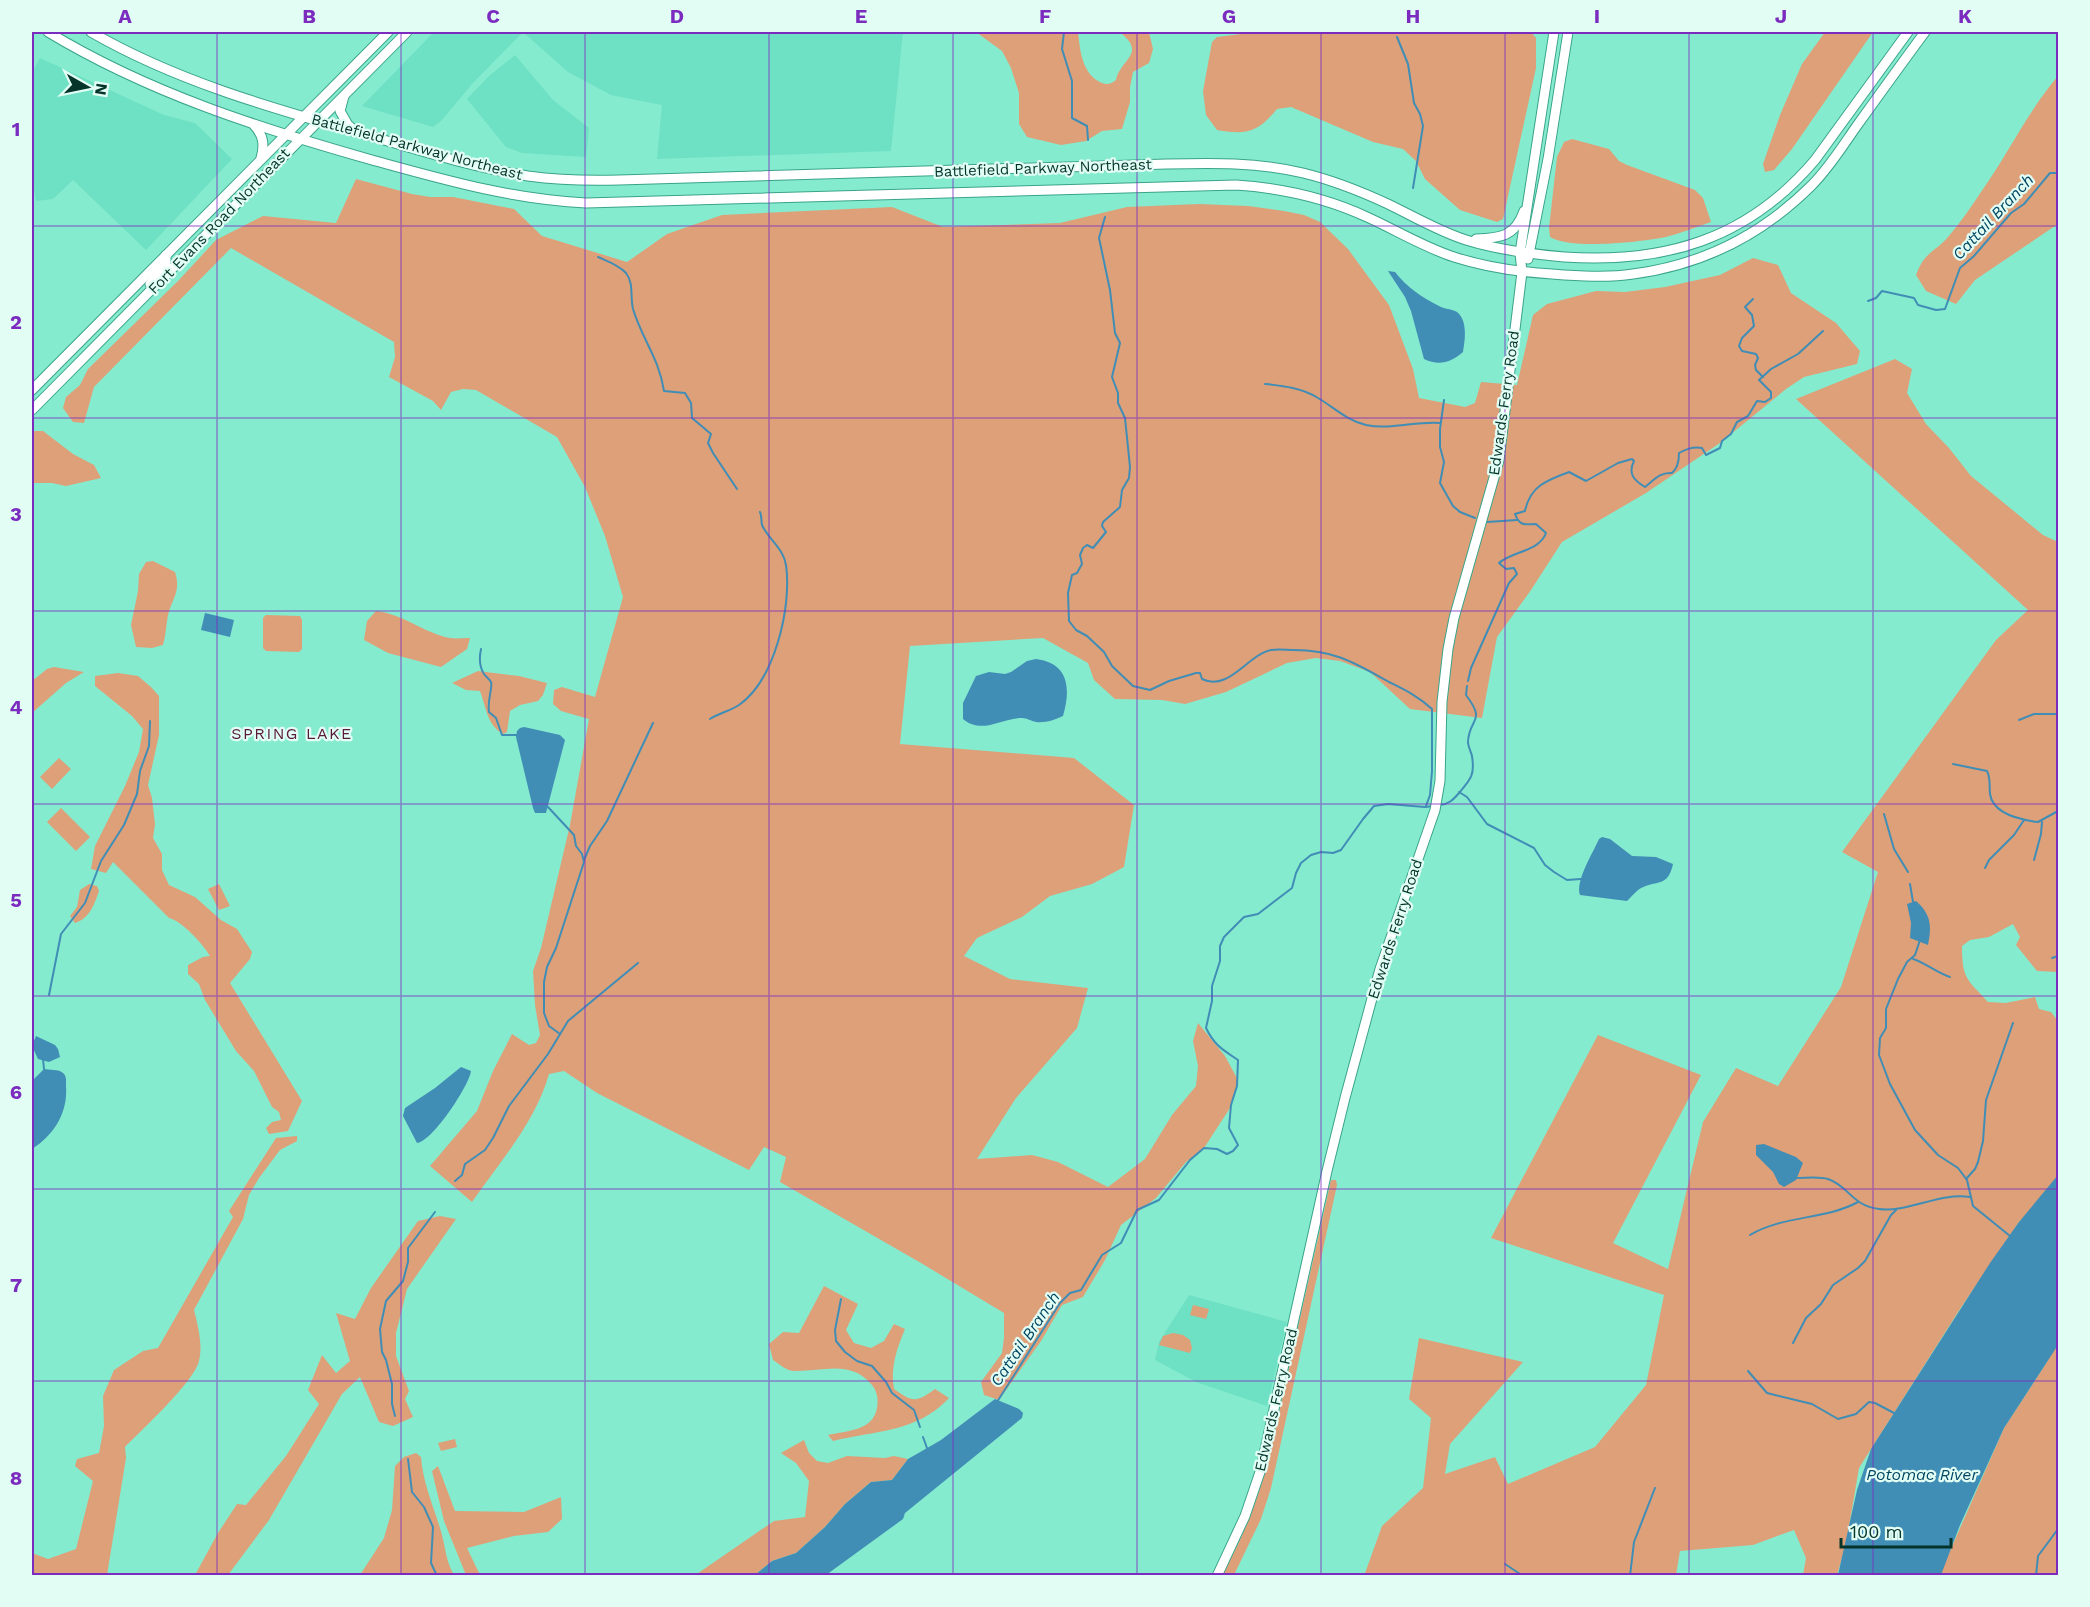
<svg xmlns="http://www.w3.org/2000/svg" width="2090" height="1607" viewBox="0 0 2090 1607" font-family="'Work Sans',sans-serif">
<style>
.built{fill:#6ee0c3}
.green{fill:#dea078}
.water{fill:#408db6}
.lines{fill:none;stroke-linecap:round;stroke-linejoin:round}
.stream{stroke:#408db6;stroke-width:2}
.secondary-casing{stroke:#39a48a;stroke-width:11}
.secondary{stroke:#fff;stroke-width:9}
.grid{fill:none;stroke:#7b2cbf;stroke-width:1.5;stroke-opacity:0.55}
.labels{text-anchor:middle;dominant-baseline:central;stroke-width:4.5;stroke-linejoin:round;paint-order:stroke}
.street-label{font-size:15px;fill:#05342a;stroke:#e1fdf4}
.water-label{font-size:16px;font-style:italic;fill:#034662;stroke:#e1fdf4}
.neighbourhood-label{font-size:16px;letter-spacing:1.5px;fill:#5a1939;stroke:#e1fdf4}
.neatline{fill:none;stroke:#7b2cbf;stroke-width:2}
.grid-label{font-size:20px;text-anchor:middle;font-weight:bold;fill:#7b2cbf}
</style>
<rect width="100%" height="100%" fill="#85ebcf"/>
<g class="built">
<path d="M434,32H903L891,151L657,159L662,105L611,95L568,72L523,32L472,84L441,121L433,127L362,106Z"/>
<path d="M515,55L553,100L589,128L586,157L522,153L506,147L467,99L489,76Z"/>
<path d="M40,58L164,115L195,123L232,159L146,250L73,180L53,199L36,201L32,177V73Z"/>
<path d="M1189,1295L1287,1322L1267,1406L1196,1382L1155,1360L1159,1342Z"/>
</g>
<g class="green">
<path d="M976,32H1078C1080,50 1082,75 1102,83C1108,85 1111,84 1116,80C1120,60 1146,54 1122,34L1124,32H1149L1153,49L1149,63L1133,72L1130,87V102L1122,129L1102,131L1086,141L1061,145L1027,137L1019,124V93L1011,68L1002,51Z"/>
<path d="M1257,32H1531L1536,38V68L1503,219L1497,222L1460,210L1425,179L1416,161L1403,149L1373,142L1291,107L1277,109C1257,133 1247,135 1217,130L1206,115L1203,91L1212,42L1217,37Z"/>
<path d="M1825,32H1873L1792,149L1774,170L1765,172L1763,164L1780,115L1802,64Z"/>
<path d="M2058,76V224L1975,280L1956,304L1926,291L1916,275C1925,251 1933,254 1948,237C1960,223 1971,207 1981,192C2008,154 2028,111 2058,76Z"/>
<path d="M1572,139L1609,149L1619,161L1627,165L1695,190L1703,198L1711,222C1696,227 1681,233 1666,237C1641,242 1571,250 1550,237L1549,228L1557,157L1564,142Z"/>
<path d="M356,179L412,194L430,197H453L514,209L542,236L627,262L667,234L722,215L892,207L943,227L1060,223L1127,207L1199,204L1248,206L1284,211L1304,215L1320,222L1348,249L1389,305L1413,369L1419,398L1465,407L1475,403L1481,382L1517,385L1533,315L1547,304L1596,291L1625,292L1665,287L1720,275L1753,258L1778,265L1791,293L1836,323L1860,351L1857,364L1804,377L1786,389L1720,443L1646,493L1562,542L1531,590L1497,637L1482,718L1410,709L1370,672L1340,661L1316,658L1287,663L1226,692L1185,704L1162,700L1115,699L1094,680L1088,663L1043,638L910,646L900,744L1074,758L1134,805L1124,867L1092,884L1050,896L1022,917L977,938L964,956L1010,979L1088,988L1077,1028L1016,1098L977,1159L1032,1155L1058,1162L1108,1187L1145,1159L1172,1115L1196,1086L1198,1066L1193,1041L1198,1023L1225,1056L1238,1080L1230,1108L1204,1148L1186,1162L1156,1198L1121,1225L1105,1260L1083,1297L1062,1305L1041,1341L999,1400L984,1395L981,1382L1002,1353L1004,1338V1313L921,1263L780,1182L786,1157L764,1147L749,1170L597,1093L564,1071L549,1074C536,1121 500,1162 472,1202L430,1166L477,1111L493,1071L512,1034L529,1045L536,1043L540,1035L535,1005L533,971L541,948L570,825L589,719L561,711L553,704L554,690L562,687L595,697L623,597L605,536L585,487L557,437L476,390L463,389L451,392L441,410L433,401L389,377L395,357L394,342L231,248L94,387L84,423L73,422L63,408L66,397L80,385L88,369L178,281L216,240L263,216L336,223Z"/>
<path d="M1895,359L1912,369L1907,393L1926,424L1949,448L1971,476L2043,535L2058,542V972L2037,971L2016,945L2020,937L2013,924L1989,937L1970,940L1962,946C1962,979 1967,979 1988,1002L2006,1003L2035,997L2039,1009L2051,1012L2058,1021V1182L2019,1222L1960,1309L1859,1468L1846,1544L1837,1575H1803L1806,1558L1794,1530L1753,1545L1680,1551L1676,1575L1364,1576L1382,1526L1423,1488L1431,1418L1409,1399L1419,1338L1523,1362L1450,1444L1445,1474L1495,1457L1508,1484L1595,1447L1646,1385L1664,1295L1491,1238L1598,1035L1701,1075L1613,1243L1668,1269L1703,1122L1736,1068L1778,1086L1841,987L1878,872L1842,852L1996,640L2028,610L1796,399Z"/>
<path d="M35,431H43L73,454L94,465L101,478L66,486L52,483H32V433Z"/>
<path d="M153,561L175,572C181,591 173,597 168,615C166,625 166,635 163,645L152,648L136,647L131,625L138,591L139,574L146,562Z"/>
<path d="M376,611C403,614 424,633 450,638C456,639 464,638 470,638L467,649L441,667L388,653L364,640L367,621Z"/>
<path d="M266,615L300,616L302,620V649L299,652L266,651L263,648V618Z"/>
<path d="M54,667L84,672L66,683L32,713V681L47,669Z"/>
<path d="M478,671L519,676L547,683L543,695L538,701L520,705L510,711L507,732L503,734C487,725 486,707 480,691L466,690L452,683Z"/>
<path d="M118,673L138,676L151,687L159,696V735L148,785L152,798L155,824L153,838L162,854V870L169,885L195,897L221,920L237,929L252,952L250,959L230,983L302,1101L288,1131L269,1134L266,1128L272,1122L281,1120L279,1112L272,1107L254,1071L236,1051L205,1000L199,984L188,974V965L203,957L210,956C203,944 182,921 169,918L113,862L106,873L91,869L95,846L125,786L139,752L143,729L132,716L95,686V676Z"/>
<path d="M59,758L71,769L52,789L40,777Z"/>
<path d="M61,808L90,837L76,851L47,822Z"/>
<path d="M89,884L97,886L99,891C94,905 90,918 75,923L70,916L77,907L80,890Z"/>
<path d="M219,884L230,906L219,910L208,889Z"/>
<path d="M297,1136V1141L280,1150L259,1178L249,1195L243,1219L194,1310C198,1326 203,1345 199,1361C194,1382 142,1430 125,1447L126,1458L107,1575H32V1553L48,1559L76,1549L93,1481L75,1466L77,1459L99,1453L104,1426L103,1396L114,1370L143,1351L158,1348L233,1217L229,1211L276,1138Z"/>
<path d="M1331,1180H1336L1337,1185L1271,1488L1261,1519L1234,1575L1221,1576C1261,1508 1271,1448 1288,1372C1302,1308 1317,1244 1331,1180Z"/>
<path d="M440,1216L456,1219L407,1289L396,1333V1356L409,1391L405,1399L413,1417L393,1426L379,1422L360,1377L342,1394L269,1520L228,1575H195L218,1533L237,1504L246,1505L286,1456L319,1404L308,1390L322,1355L336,1373L350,1361L336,1313L355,1319L371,1288L418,1221Z"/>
<path d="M824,1286L858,1304L846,1330L854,1343L871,1348L884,1341L894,1324L905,1329C897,1348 890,1368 894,1389C912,1402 916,1403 935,1389L949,1398C916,1433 877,1430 833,1441L828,1435C845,1431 870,1431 876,1412C879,1403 878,1392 872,1385C850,1359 823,1372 793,1371C786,1370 779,1364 773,1360L769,1344L783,1332L799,1333Z"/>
<path d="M1193,1305L1209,1309L1206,1319L1190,1315Z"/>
<path d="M1173,1333L1183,1335L1190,1340L1192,1348L1190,1353L1159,1345L1163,1336Z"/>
<path d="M2058,1340V1575L1939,1576L2004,1428L2045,1365Z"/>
<path d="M455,1439L457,1447L441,1451L438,1443Z"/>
<path d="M804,1440L809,1453L817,1461L828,1463L847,1456L885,1458L894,1456L908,1459L892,1480L871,1482L845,1504L825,1527L796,1553L772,1561L755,1575L694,1576L774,1521L805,1517L809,1481L796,1463L781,1453Z"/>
<path d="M416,1453L421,1457C423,1485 435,1509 442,1535C446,1551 446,1561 454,1575H360L384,1538L392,1510L395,1466L404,1457Z"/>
<path d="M438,1466L455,1511L524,1512L561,1497L562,1519L548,1532L514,1536L467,1548L480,1575H466L444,1521L432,1471Z"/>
</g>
<g class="water">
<path d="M1388,271L1395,272C1407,287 1421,297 1439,306C1444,309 1452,309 1457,312C1468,321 1465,340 1463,352C1450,363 1439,366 1424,359L1411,311L1405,297Z"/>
<path d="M205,613L234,620L230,637L201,630Z"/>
<path d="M1036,659C1069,663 1071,689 1063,716C1054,720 1046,723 1036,722C1031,721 1027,718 1022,718C1001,718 982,735 963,719V703L976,676L989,672L1005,674L1011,672L1027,661Z"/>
<path d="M524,727L560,735L565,740L546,813H535L533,808L516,737L517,731L520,728Z"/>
<path d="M1602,837L1610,839L1632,856L1656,857L1673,864C1668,887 1658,880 1641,888C1636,891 1631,897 1627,901L1580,895C1575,881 1593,853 1599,839Z"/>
<path d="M1916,901C1931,914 1932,926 1928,945L1910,938L1911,923L1907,904Z"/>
<path d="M36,1036L55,1045L58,1049L60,1057L49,1062L38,1059L32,1046Z"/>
<path d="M461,1067L471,1071C469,1086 432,1142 417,1143L403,1116L405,1108L435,1088Z"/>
<path d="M44,1069C49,1070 59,1069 63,1073C67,1076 66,1082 66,1086C68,1113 54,1135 32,1149V1081Z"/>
<path d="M1764,1144L1796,1157L1803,1163L1796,1180L1784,1187L1779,1184L1773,1172L1756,1155V1145Z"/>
<path d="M2058,1175V1345L2004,1428L1960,1525L1941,1575H1838L1857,1490L1871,1449L1990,1263L2019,1222Z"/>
<path d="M995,1399L1019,1409L1023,1413L1022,1418L905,1513L903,1519L826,1575H755L772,1561L796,1553L825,1527L845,1504L871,1482L892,1480L908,1459L941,1440Z"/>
</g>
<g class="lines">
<g class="stream">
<path d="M1064,32L1062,49L1072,81V118L1087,126L1088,140"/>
<path d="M1397,37L1408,64L1414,103L1420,114L1423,126L1413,188"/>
<path d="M1105,217L1099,238L1110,290L1115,333L1120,343L1112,377L1118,393V403L1125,418L1130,467L1129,478L1122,490L1120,507L1103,522L1102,526L1106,532L1093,548L1087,545L1083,548L1080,555L1082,564L1077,573L1072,575L1068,593L1069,621L1076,630L1087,636L1104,652L1112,666L1133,686L1150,690L1169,681L1196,673H1200L1202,679C1229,692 1247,655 1271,650C1278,649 1287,650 1294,650C1335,650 1355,663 1389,682C1405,690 1418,696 1432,709V771L1430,795L1426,806"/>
<path d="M598,257C607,261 619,265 626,273C634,283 630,297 633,309C642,339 659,358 664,391L685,393L691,403L692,418L711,434L708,443L713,453L737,489"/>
<path d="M1753,299L1745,307L1752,315L1754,326L1742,338L1739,346L1742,351L1756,354L1758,358L1755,365L1756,370L1763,377"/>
<path d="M1868,301L1876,298L1882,291L1914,298L1918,305L1936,310L1945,309L1960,268L1974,256L2011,213L2024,204L2050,173H2058"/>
<path d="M1265,384C1283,386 1302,388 1318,398C1335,408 1346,420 1366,425C1391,430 1416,421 1440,423"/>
<path d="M1444,400L1440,429V447L1444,462L1440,483L1453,506L1460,512L1475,518"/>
<path d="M1487,522L1517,520"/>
<path d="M481,649C479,658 479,666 484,674C486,677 489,678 491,682C493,686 487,702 489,712L496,718L502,735H518"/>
<path d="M1468,681L1471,668L1509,583L1517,574L1514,568L1506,569L1499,563C1512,551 1539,552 1546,533L1536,524C1525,524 1520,527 1515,514L1525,511C1530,486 1547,480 1569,472L1586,481L1618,463L1632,459L1634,461C1628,473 1633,480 1645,487C1654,480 1660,472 1672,473C1678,468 1679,461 1679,453C1686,449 1694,446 1702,448L1706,455L1720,448L1722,441L1731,434L1737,422L1748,416L1757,401L1765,402L1771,398V392L1759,380L1771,369L1798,354L1823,331"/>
<path d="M710,719C719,713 730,711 739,705C775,680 792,606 786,565C784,549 768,539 762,525C761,521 762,516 760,512"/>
<path d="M2019,720L2034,714H2058"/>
<path d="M1953,764L1987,771C1991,779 1989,786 1990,794C1993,814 2022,820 2038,822L2058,811"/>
<path d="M1459,792L1467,797L1487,824L1534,848L1545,865L1554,872L1567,880L1581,879"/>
<path d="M1440,805C1449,804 1453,800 1459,793C1471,779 1475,775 1472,756C1471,752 1468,746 1468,742C1469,717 1487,723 1466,695L1467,686"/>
<path d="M548,807L574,835L576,846L582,854L584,862L556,948L547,967L544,982V1013L549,1026L560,1034"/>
<path d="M1884,814L1894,849L1908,872"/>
<path d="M584,860L590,846L607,821L653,723"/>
<path d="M2034,860L2041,834L2042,822"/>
<path d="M1985,868L1989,860L2014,835L2024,820"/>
<path d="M1910,884L1913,902"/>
<path d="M1920,940L1915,955L1907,962L1898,979L1886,1009V1028L1880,1038L1879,1055L1890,1084L1915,1130L1938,1155L1958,1168L1967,1180L1973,1206L2010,1236"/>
<path d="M2052,958L2058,956"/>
<path d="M1913,959C1920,960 1939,974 1950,977"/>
<path d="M49,995L61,934L85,903L101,861L124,825L137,794L140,771L149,746L150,721"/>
<path d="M43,1059L44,1069"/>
<path d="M1796,1178C1806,1178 1819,1176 1828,1179C1849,1186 1852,1206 1879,1209C1907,1213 1940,1192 1970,1197"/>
<path d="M1966,1179L1975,1169L1978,1162L1983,1141L1986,1100L2013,1023"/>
<path d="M455,1181L462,1175L465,1164L485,1150L493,1138L509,1106L548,1054L568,1021L638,963"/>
<path d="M1750,1235C1784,1215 1825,1220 1858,1202"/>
<path d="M841,1299L835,1330L836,1341L845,1352L857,1361L872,1366L886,1382L892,1393L914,1410L920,1427"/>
<path d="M1793,1343L1806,1318L1821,1304L1833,1285L1858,1268L1865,1261L1891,1215L1896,1210"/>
<path d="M1748,1371L1767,1393L1812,1404L1838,1419L1856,1414L1869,1402L1875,1403L1894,1413"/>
<path d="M997,1402L1060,1303L1070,1293L1081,1290L1102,1255L1121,1243L1137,1210L1159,1200L1190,1160L1204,1148L1217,1149L1227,1154L1233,1151L1238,1145L1229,1128L1231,1105L1237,1086L1238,1060C1222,1049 1215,1046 1206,1028L1212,1001V986L1220,961V946L1224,937L1244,917L1258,914L1292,888L1296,873L1301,863L1311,855L1321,852L1333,853L1341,850L1363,819L1374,806L1388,804L1425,807L1434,806"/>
<path d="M395,1416L392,1404V1384L386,1360L382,1352L380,1329L386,1301L403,1281L408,1262V1248L435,1212"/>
<path d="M923,1437L927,1448"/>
<path d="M408,1459L412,1492L424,1507L433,1527L431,1563L437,1576"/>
<path d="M1505,1564L1523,1576"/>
<path d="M1630,1576L1634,1542L1655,1488"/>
<path d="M2036,1576L2038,1556L2058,1529"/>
</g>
<defs>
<g id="secondary">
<path d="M48,32C149,93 259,128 372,160C445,180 510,199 586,203L1236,185C1281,188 1326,198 1367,217C1396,230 1423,247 1454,257C1485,267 1518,272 1552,274C1578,276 1607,278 1633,274C1702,265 1763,234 1812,185C1829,168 1842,147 1856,127C1879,95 1902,63 1925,32"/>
<path d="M91,32C174,80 268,107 360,133C415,149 471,167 528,176C558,180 588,181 619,180L1167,164C1212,163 1258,162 1303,173C1332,180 1360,191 1388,204C1413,216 1438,231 1466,240C1498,250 1530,254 1564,257C1665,264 1748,239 1815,160L1908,32"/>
<path d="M344,96L340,111L348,125L355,131"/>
<path d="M254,125C263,135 265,144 261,158"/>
<path d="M1476,239C1500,238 1515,237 1524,211"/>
<path d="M1528,259L1548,159L1568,32"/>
<path d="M150,284L166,264V255"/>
<path d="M32,390L388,32"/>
<path d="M32,410L407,32"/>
<path d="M1217,1576L1245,1516L1260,1472L1327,1171L1345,1098L1380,969L1435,810L1440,781L1442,702L1448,649L1454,618L1499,460L1522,272L1520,253L1554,32"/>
</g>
</defs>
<use href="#secondary" class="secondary-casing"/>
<use href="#secondary" class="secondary"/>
</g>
<path class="grid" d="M217,32V1576M401,32V1576M585,32V1576M769,32V1576M953,32V1576M1137,32V1576M1321,32V1576M1505,32V1576M1689,32V1576M1873,32V1576M32,226H2058M32,418H2058M32,611H2058M32,804H2058M32,996H2058M32,1189H2058M32,1381H2058"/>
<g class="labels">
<g class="street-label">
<text transform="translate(417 147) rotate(15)">Battlefield Parkway Northeast</text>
<text transform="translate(1043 168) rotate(-2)">Battlefield Parkway Northeast</text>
<text transform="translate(219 221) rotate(-46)">Fort Evans Road Northeast</text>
<text transform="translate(1504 403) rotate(-82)">Edwards Ferry Road</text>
<text transform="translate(1395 929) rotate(-72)">Edwards Ferry Road</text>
<text transform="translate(1276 1400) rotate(-77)">Edwards Ferry Road</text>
</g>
<g class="water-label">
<text transform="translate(1993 217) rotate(-47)">Cattail Branch</text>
<text transform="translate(1025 1339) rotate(-56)">Cattail Branch</text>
<text x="1922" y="1474">Potomac River</text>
</g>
<g class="neighbourhood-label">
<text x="292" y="733">SPRING LAKE</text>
</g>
</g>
<rect width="2090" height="1607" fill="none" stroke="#e1fdf4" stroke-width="66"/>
<g transform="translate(87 87) rotate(99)" stroke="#e1fdf4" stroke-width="4.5" paint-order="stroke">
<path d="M0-4.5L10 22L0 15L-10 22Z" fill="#05342a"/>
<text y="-9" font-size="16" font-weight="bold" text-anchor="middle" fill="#05342a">N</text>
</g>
<path d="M1841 1538v9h110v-9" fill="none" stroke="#05342a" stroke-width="3"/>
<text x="1850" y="1538" font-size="18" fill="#05342a" stroke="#e1fdf4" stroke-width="4.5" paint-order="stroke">100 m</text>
<rect x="33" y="33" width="2024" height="1541" class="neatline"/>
<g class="grid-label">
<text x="125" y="23">A</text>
<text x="309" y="23">B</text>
<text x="493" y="23">C</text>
<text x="677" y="23">D</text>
<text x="861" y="23">E</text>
<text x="1045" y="23">F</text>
<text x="1229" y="23">G</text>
<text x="1413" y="23">H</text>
<text x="1597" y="23">I</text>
<text x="1781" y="23">J</text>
<text x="1965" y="23">K</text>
<text x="16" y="136">1</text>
<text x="16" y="329">2</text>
<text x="16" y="521">3</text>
<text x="16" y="714">4</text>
<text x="16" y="907">5</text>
<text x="16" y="1099">6</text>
<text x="16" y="1292">7</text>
<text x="16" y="1485">8</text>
</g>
</svg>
